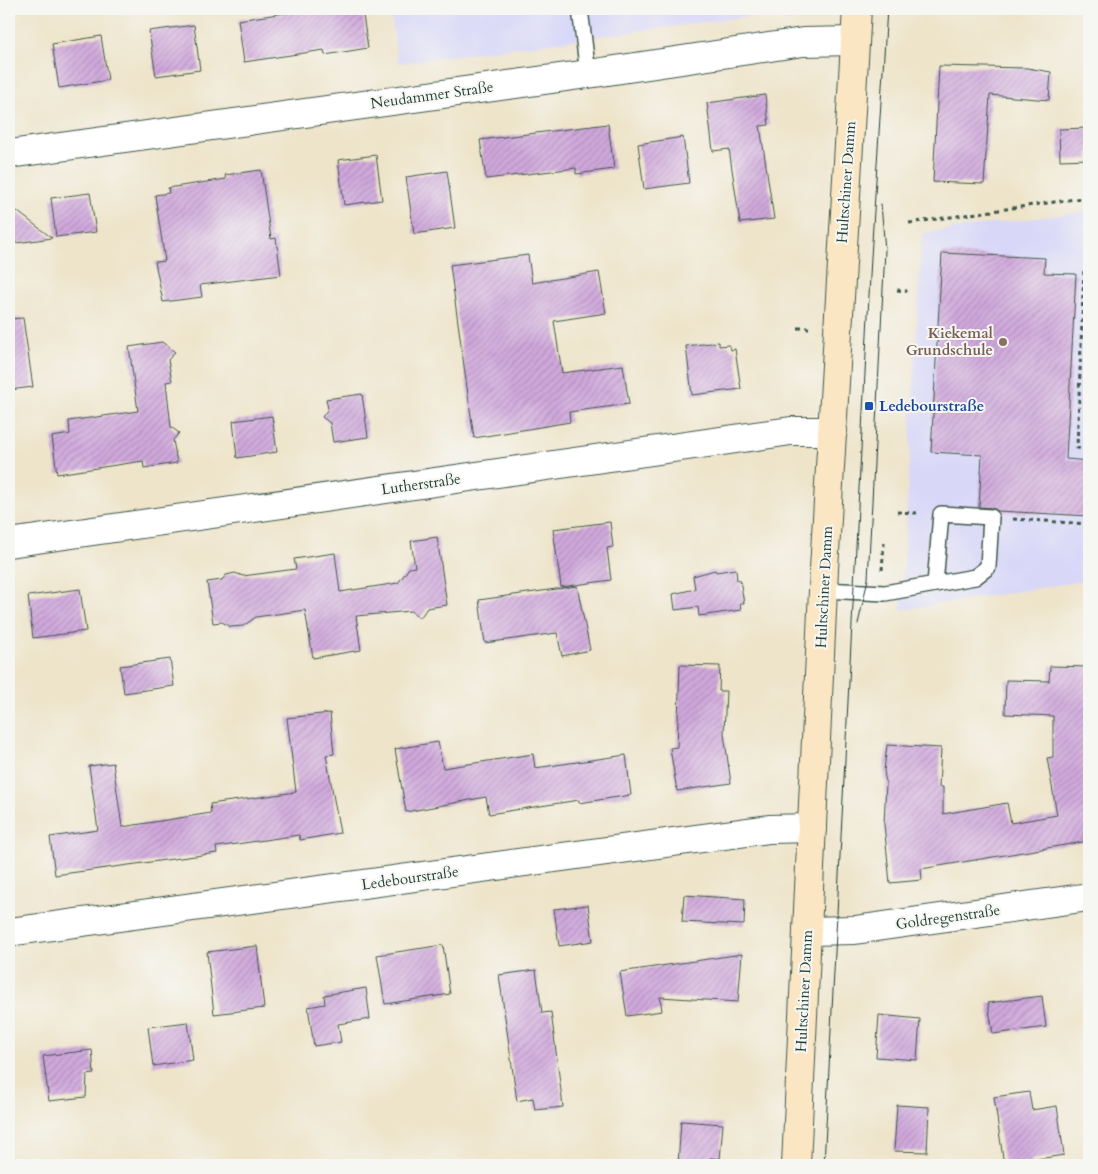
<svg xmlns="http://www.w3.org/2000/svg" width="1098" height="1174" viewBox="0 0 1098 1174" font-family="Cardo,serif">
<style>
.built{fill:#d8d7f8}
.grass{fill:url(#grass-dots);stroke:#498260}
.building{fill:url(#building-hatch)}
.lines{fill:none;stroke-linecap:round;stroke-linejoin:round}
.service-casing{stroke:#3e564a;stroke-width:18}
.minor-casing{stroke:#3e564a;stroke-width:30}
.secondary-casing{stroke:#3e564a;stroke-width:30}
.path{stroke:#3e564a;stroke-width:3;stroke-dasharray:4 4;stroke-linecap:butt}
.service{stroke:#fff;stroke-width:15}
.minor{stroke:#fff;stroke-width:28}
.secondary{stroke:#fbe6c4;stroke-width:28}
.tram{stroke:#1f3d34;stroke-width:1}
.education-dot{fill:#8d6e63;stroke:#f6f6f2;stroke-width:2}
.transit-dot{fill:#1a4fb4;stroke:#f6f6f2;stroke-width:2}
.labels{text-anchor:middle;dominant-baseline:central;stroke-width:4;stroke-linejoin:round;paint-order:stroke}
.street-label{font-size:15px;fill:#1f3d34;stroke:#f6f6f2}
.education-label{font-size:15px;font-weight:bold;fill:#785e54;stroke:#f6f6f2;text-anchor:end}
.transit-label{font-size:15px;font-weight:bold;fill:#164399;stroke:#f6f6f2;text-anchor:start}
</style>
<defs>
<pattern id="grass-dots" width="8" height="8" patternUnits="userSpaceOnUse" patternTransform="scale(1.25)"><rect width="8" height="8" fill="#73c78b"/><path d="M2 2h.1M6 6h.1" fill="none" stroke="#5ea372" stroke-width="1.8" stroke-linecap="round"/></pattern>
<pattern id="building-hatch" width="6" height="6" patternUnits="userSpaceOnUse" patternTransform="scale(1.25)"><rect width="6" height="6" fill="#d1a9dd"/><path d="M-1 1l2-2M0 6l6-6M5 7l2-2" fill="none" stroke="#a98bb4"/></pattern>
</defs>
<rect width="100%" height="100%" fill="#f6f6f2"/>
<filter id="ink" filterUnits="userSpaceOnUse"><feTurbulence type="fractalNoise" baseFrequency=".02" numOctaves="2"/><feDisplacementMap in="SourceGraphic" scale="10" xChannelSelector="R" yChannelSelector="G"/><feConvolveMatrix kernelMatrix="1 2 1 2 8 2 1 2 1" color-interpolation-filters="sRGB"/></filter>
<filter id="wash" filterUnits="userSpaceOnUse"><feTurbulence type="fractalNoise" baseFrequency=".0096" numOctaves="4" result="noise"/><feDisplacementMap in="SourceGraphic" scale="20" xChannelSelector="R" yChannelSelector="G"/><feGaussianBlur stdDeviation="1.12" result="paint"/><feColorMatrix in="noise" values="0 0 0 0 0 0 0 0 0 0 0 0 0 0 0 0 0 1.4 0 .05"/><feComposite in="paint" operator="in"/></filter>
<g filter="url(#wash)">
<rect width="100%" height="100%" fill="#eee4ca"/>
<g class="built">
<path d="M390,9H802L398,63Z"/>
<path d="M1089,211V580L901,610L922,233Z"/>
</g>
<path class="grass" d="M783,9H810L809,15L786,20Z"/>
<g id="blocks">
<g class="building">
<path d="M312,9H362L368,48L325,55L324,50L244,62L238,20Z"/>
<path d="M194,25L200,70L156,76L149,31Z"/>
<path d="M101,36L108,80L59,88L52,44Z"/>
<path d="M939,66L1027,68L1051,72L1049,100L990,95L984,184L933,182Z"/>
<path d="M765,95L769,125L760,126L774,219L740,223L729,149L713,151L707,103Z"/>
<path d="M608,124L614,169L576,174V168L486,179L480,140Z"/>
<path d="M1089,128V159L1060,160L1059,129Z"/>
<path d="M683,137L689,183L644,189L638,144Z"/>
<path d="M376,155L382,200L344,205L338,160Z"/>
<path d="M261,170L271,239L276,238L281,275L200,285L202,297L163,302L155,262L165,261L155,195L169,193L168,188L226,179L225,175Z"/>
<path d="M447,171L455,228L414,234L406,177Z"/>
<path d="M90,193L96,232L56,237L51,198Z"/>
<path d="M9,205L52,238L9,244Z"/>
<path d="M942,253L1045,258L1044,273L1076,274L1066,459L1089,461V516L998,511L992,508L979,507L982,455L931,452Z"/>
<path d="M528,255L532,283L599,272L606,313L554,321L562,373L623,365L629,404L569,412L570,422L474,438L450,265Z"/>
<path d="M23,318L33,387L9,390V319Z"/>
<path d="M162,342L175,352L168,360L172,381L166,382L171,427L179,433L173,440L177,463L144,468L143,461L57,474L52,437L70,434L69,421L138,411L129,347Z"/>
<path d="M719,342V346L729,345L731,350L735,349L741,389L692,395L686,346Z"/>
<path d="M362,394L368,437L333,442L330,423L322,417L328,409L326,399Z"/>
<path d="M272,416L277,452L237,458L233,421Z"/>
<path d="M610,522L613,547L607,548L611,580L561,587L553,529Z"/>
<path d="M437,537L447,605L427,608L420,618L411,611L356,616L361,650L313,658L305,610L256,617L243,626L231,627L222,622L213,623L207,582L222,580L226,575L235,573L243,576L296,569L294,559L335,553L340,592L398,583L409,568L415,567L411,541Z"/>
<path d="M736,569L737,580H740L744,603H740L741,610L699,616L698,607L675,610L673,594L695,589L693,576L715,570L716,572Z"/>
<path d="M577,586L590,650L562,656L557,633L485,643L479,600Z"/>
<path d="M80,589L86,631L33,638L28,596Z"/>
<path d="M170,659L174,686L124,693L120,666Z"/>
<path d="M680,665L720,666L719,691H726L724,734L731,783L677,791L670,748L677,747Z"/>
<path d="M1050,666L1089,667V841L921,869L922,880L890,883L884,824L886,783L884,771L887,745L941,748L939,787H943V814L1007,803L1011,823L1057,815L1047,758L1053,757V716L1005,714L1006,680L1049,681Z"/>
<path d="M330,713L334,754L326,755L340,833L300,840L299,835L216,847L217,853L55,875L50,837L98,830L89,766L113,763L122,827L211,813L210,804L296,792L287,718Z"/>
<path d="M438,742L443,768L533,754L535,768L626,755L631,795L579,803V800L489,814L486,797L406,812L395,749Z"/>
<path d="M684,895L745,899L744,925L682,922Z"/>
<path d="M588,905L593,941L559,946L554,909Z"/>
<path d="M443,945L450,994L385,1004L377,955Z"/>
<path d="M257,946L264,1008L214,1014L207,952Z"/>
<path d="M742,954L738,1002L660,997L662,1011L627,1016L620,972Z"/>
<path d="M536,970L542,1013L551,1012L563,1107L535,1110L533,1098L517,1101L499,975Z"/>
<path d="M366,988L370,1019L338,1024L341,1042L314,1046L308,1007L325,1004L324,995Z"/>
<path d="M1042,996L1046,1027L993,1034L988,1003Z"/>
<path d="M879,1015L920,1019L917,1060L876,1057Z"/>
<path d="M188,1022L193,1060L153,1066L148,1027Z"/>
<path d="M92,1050L94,1074L87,1075L86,1097L49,1101L43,1056Z"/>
<path d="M1029,1092L1032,1110L1057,1106L1064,1155L1031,1160L1032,1165H1004L994,1097Z"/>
<path d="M897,1105L929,1107L927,1152L894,1151Z"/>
<path d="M681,1121L723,1124L720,1159L710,1158V1165H678Z"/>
</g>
</g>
</g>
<g filter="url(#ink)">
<use href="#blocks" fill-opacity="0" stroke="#3e564a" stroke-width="1"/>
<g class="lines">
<defs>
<g id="service">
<path d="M580,9L588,74"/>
<path d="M823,590L885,593L975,577L988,567L991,517L941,514L935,584"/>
</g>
<g id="minor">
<path d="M9,154L588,74L803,42L855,41"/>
<path d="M9,543L791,431H833"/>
<path d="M807,931L855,930L1089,897"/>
<path d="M9,932L769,829L812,828"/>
</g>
<path id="secondary" d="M796,1165L824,569L857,9"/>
</defs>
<use href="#service" class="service-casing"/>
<use href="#minor" class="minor-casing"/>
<use href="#secondary" class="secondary-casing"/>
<g class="path">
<path d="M909,223L1089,197"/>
<path d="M1089,268H1084L1077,448L1089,449"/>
<path d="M897,290L907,291"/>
<path d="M798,328H809"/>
<path d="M897,512L918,513"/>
<path d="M1013,519L1089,524"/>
<path d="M882,570L884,543"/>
</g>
<use href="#service" class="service"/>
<use href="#minor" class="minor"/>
<use href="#secondary" class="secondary"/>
<g class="tram">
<path d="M858,624L868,579L885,250L881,204"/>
<path d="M824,1165L871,257L887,9"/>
</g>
</g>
</g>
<circle class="education-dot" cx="1003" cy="342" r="5"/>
<rect class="transit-dot" x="864" y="401" width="10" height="10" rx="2.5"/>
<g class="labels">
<g class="street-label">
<text transform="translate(432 95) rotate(-8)">Neudammer Straße</text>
<text transform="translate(846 182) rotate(-86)">Hultschiner Damm</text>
<text transform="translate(421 484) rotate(-8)">Lutherstraße</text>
<text transform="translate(824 587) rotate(-87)">Hultschiner Damm</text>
<text transform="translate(410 878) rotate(-8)">Ledebourstraße</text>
<text transform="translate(948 917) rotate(-8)">Goldregenstraße</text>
<text transform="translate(804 991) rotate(-87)">Hultschiner Damm</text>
</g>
<g class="education-label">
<text x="993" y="333">Kiekemal<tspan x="993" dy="17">Grundschule</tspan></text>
</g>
<g class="transit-label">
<text x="879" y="406">Ledebourstraße</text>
</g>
</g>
<rect width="1098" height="1174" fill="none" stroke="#f6f6f2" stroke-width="30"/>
</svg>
